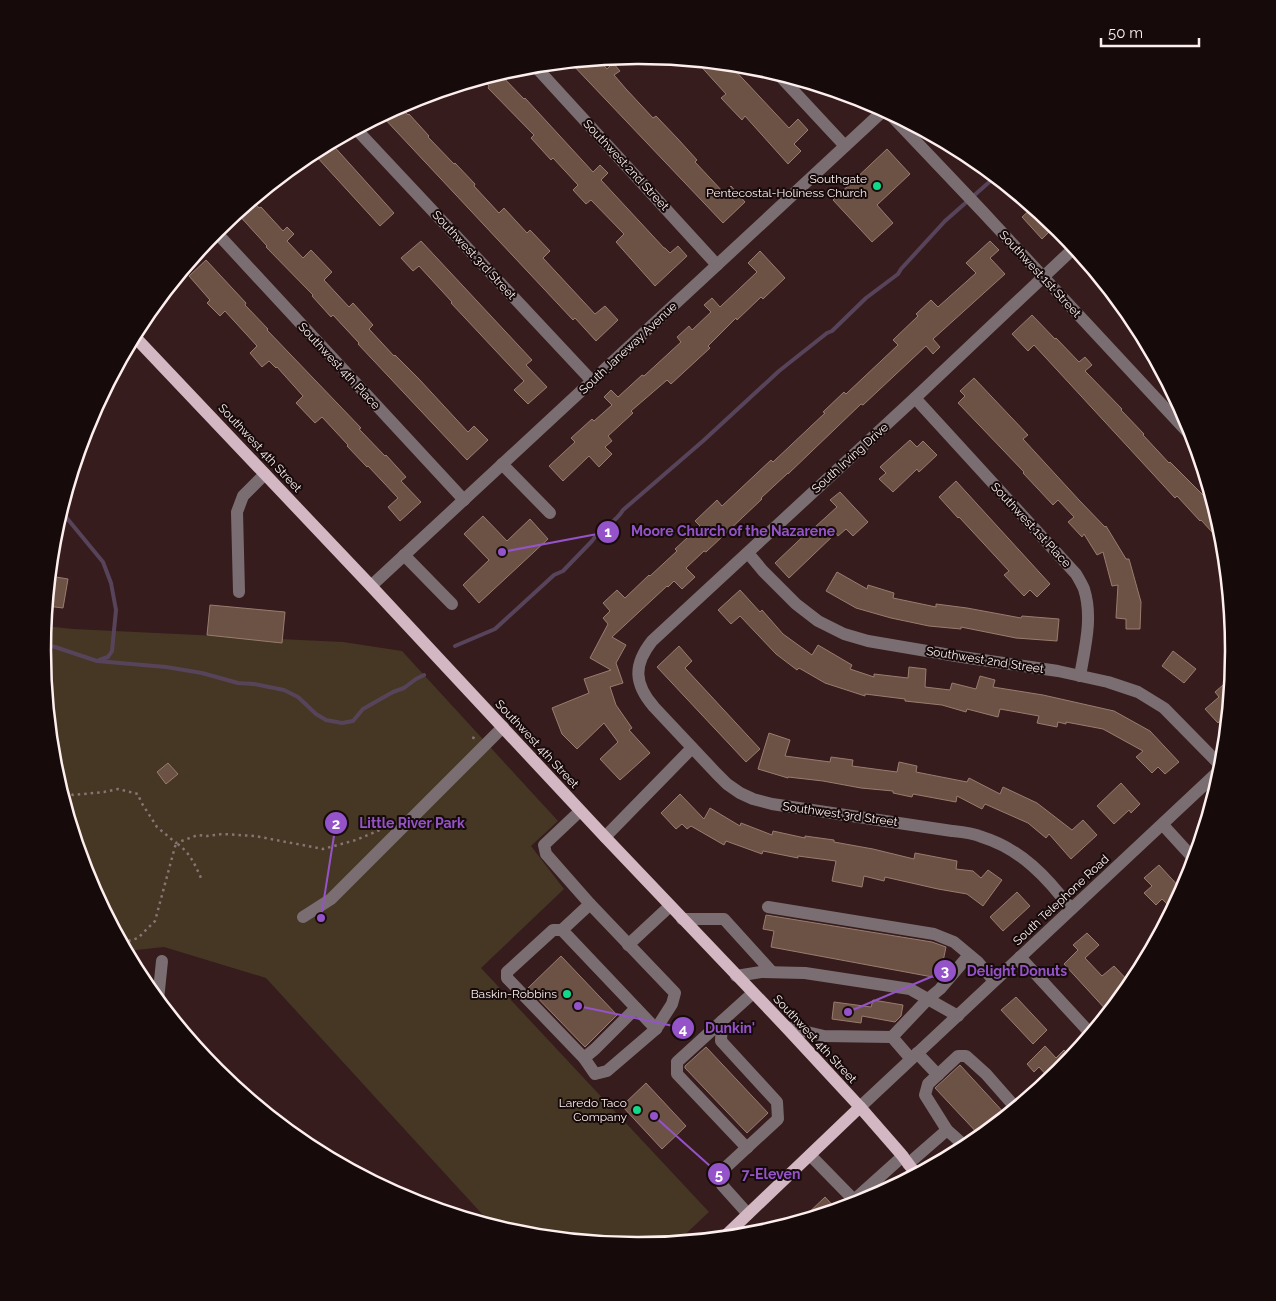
<svg xmlns="http://www.w3.org/2000/svg" width="1276" height="1301" viewBox="0 0 1276 1301" font-family="Raleway,sans-serif">
<style>
.green{fill:#453723}
.lines{fill:none;stroke-linecap:round;stroke-linejoin:round}
.stream{stroke:#57445a;stroke-width:4}
.building{fill:#6c5245;stroke:#997c6e}
.path{stroke:#897374;stroke-width:2.5;stroke-dasharray:2.5 4;stroke-linecap:butt}
.minor{stroke:#7b6e73;stroke-width:12}
.major{stroke:#d3b7c3;stroke-width:12}
.poi-dot{fill:#10d98a;stroke:#160a0a;stroke-width:2}
.labels{text-anchor:middle;dominant-baseline:central;stroke-width:4;stroke-linejoin:round;paint-order:stroke}
.street-label{font-size:12px;fill:#feefef;stroke:#160a0a}
.poi-label{font-size:12px;fill:#feefef;stroke:#160a0a;text-anchor:end}
.rim{fill:none;stroke:#feefef;stroke-width:2.5}
.leader{fill:none;stroke:#9553c9;stroke-width:2}
.callout-dot{fill:#9553c9;stroke:#160a0a;stroke-width:2}
.mark-label{font-size:15px;text-anchor:middle;font-weight:bold;fill:#fff}
.callout-label{font-size:14px;text-anchor:middle;font-weight:bold;fill:#9553c9;stroke:#160a0a;stroke-width:4;stroke-linejoin:round;paint-order:stroke}
</style>
<rect width="100%" height="100%" fill="#361c1d"/>
<path class="green" d="M45,626L73,629L343,642L402,651L558,821L531,846L564,889L481,968L709,1212L677,1242L638,1246L522,1234L493,1226L266,978L164,947L127,951L88,878L54,766L43,650Z"/>
<g class="lines">
<g class="stream">
<path d="M61,511L103,562L111,583L116,610L112,651L108,657L99,660"/>
<path d="M43,645L55,647L97,661L166,667L202,673L238,683L254,684L284,690L298,697L316,714L326,720L342,723L353,721L363,709L393,692L404,688L416,679L424,675"/>
<path d="M455,646L495,629L554,575L563,571L592,541C600,528 616,523 623,510L703,441L779,371L827,333L832,331L866,298L898,274L901,269L945,221L995,177"/>
</g>
</g>
<g class="building">
<path d="M598,59L607,69L613,63L620,71L614,75L626,89L653,118L656,116L678,139L697,160L695,162L724,193L731,186L745,202L723,223L570,62Z"/>
<path d="M696,61L729,64L789,128L798,119L808,130L794,144L801,151L788,164L745,116L742,120L721,98L726,94Z"/>
<path d="M497,74H500L524,99L525,98L593,172L600,165L608,173L601,180L664,248H665L670,253L678,246L687,256L655,286L616,242L624,234L591,200L586,204L573,190L578,185L553,158L551,160L531,138L534,135L488,88L489,86L482,79Z"/>
<path d="M400,106L408,115L409,114L429,136L428,137L454,164L455,163L475,184L474,186L499,213L504,208L527,233L530,230L550,251L543,258L595,314L605,306L618,320L596,341L575,318L573,320L382,116Z"/>
<path d="M331,143L394,213L380,226L316,156Z"/>
<path d="M887,149L910,174L877,205L893,223L872,242L833,200Z"/>
<path d="M252,200L259,208L261,207L283,231L287,227L294,234L287,241L303,258L311,250L332,272L324,280L349,307L353,303L373,325L369,329L394,356L395,355L419,379L468,432L474,426L488,440L467,460L358,344L359,343L333,315L331,317L312,296L313,295L266,247L267,246L237,213Z"/>
<path d="M1032,208L1055,226L1042,239L1022,217Z"/>
<path d="M421,241L532,360L526,365L547,387L528,404L514,390L524,381L451,303L452,302L419,266L413,271L401,258Z"/>
<path d="M990,241L999,250L990,258L1005,274L933,339L940,347L933,354L926,346L863,405L861,404L788,474V473L761,498L762,499L706,552L704,551L686,568L695,577L682,589L674,581L668,587L667,586L612,637L626,645L616,663L623,683L610,687L616,705L632,728L629,730L650,753L620,780L600,759L618,742L604,723L577,749L562,734L552,708L589,693L584,679L611,670L590,658L608,624L603,618L610,611L603,603L617,590L625,598L649,575L650,576L677,551L675,549L700,526L695,521L717,500L722,506L771,460L773,462L825,413L823,412L844,392L846,394L898,345L893,340L918,316L916,314L931,300L938,307L976,273L966,263Z"/>
<path d="M760,251L785,278L763,299L761,297L737,320L736,318L708,346L710,348L671,384L667,380L631,411L633,413L608,436L612,441L605,447L612,454L599,467L589,456L563,481L549,466L575,442L571,438L592,419L594,421L612,405L604,397L611,390L618,397L642,375L644,376L681,342L677,337L689,326L692,330L711,312L704,305L712,298L720,307L757,272L748,263Z"/>
<path d="M206,260L246,303L245,305L268,329L267,330L361,428L359,429L385,456L386,455L406,477L401,481L421,502L400,521L388,507L398,498L368,466L367,467L347,446L348,445L322,417L315,423L296,403L303,396L277,367L276,368L269,361L262,367L250,353L257,346L225,311L220,316L207,303L210,300L189,276Z"/>
<path d="M1032,315L1055,339L1056,338L1079,362L1085,357L1092,365L1085,371L1122,409L1121,410L1144,434L1143,435L1169,463L1170,462L1214,506L1222,535L1223,544L1201,520L1200,521L1177,496L1175,498L1152,473L1034,345L1028,351L1012,334Z"/>
<path d="M974,378L1028,435L1023,439L1079,500L1105,527L1106,526L1126,559H1129L1141,602L1140,629H1126V619L1116,618L1118,585L1112,586L1103,552L1097,555L1084,534L1082,537L1068,522L1074,517L1058,500L1053,505L1023,473L1024,472L958,403L965,396L960,391Z"/>
<path d="M910,440L917,447L923,441L937,455L919,472L917,469L893,492L879,479L886,473L880,467Z"/>
<path d="M956,481L1050,584L1037,597L1030,590L1024,596L1004,575L1009,571L959,517L958,518L939,497Z"/>
<path d="M840,492L868,522L853,536L846,529L838,536L836,533L789,578L775,563L814,526L815,527L837,507L830,500Z"/>
<path d="M483,516L507,541L530,519L548,539L479,603L463,585L489,560L464,534Z"/>
<path d="M837,572L867,589L868,585L894,593L893,598L936,607V604L967,608L1021,618L1022,616L1059,619L1057,641L1016,638L961,627V629L929,626L891,618L856,608L826,591Z"/>
<path d="M50,576L68,579L63,608L47,606Z"/>
<path d="M740,590L760,612L762,610L783,634L812,655L818,645L852,665L850,669L874,677V674L908,678L909,667L926,669L925,687L950,690L952,683L976,689L980,676L995,680L993,687L1043,695L1114,711L1150,731L1179,762L1165,774L1158,767L1152,773L1136,757L1143,751L1103,729L1066,722V724L1058,722L1057,727L1037,723L1039,716L1000,709L998,717L967,709L966,712L942,705L905,701V699L865,694V696L825,683L799,668L797,670L776,654L740,616L731,624L718,610Z"/>
<path d="M210,605L285,612L282,643L207,635Z"/>
<path d="M679,646L692,661L685,668L760,749L746,762L657,667Z"/>
<path d="M1173,651L1196,669L1184,683L1162,666Z"/>
<path d="M1231,678L1227,714L1218,723L1205,709L1219,697L1215,692Z"/>
<path d="M769,733L790,740L785,756L830,762L831,757L853,760L852,766L897,772L899,762L917,766L916,772L967,782L969,778L1000,794L1003,787L1037,803L1072,830L1083,820L1097,835L1071,859L1049,834L1046,838L1028,823L985,804L982,809L957,796L956,802L913,794L912,797L893,793V791L861,788L823,781L788,777V778L758,769Z"/>
<path d="M168,763L178,774L166,784L157,772Z"/>
<path d="M1121,783L1140,804L1131,813L1129,810L1114,824L1097,806Z"/>
<path d="M680,794L704,819L710,808L740,826L741,823L772,835L773,831L805,838V836L834,840V842L873,849L914,859L915,853L957,861L956,869L973,871L981,878L988,870L1002,880L983,906L967,894L938,889L885,877L884,881L864,876L862,887L832,881L836,861L798,856V858L763,851L762,854L726,841L724,845L691,826L687,829L682,824L676,829L661,813Z"/>
<path d="M1159,865L1182,890L1172,909L1162,899L1156,905L1144,893L1152,886L1144,878Z"/>
<path d="M1017,892L1030,906L1003,931L990,917Z"/>
<path d="M766,915L932,942L946,947L940,976L938,978L771,947L774,931L763,929Z"/>
<path d="M1087,933L1099,945L1085,958L1102,976L1114,966L1131,984L1108,1012L1064,964L1078,950L1073,945Z"/>
<path d="M561,956L617,1015L585,1047L528,988Z"/>
<path d="M1016,997L1047,1030L1033,1044L1001,1010Z"/>
<path d="M873,1000L903,1005L901,1016L895,1022L862,1016L861,1023L832,1019L834,1002L871,1007Z"/>
<path d="M1045,1046L1056,1058L1064,1050L1071,1057L1059,1072L1050,1079L1039,1067L1034,1072L1027,1064Z"/>
<path d="M706,1047L768,1113L747,1133L685,1068V1066Z"/>
<path d="M960,1065L1006,1115L980,1136L935,1088Z"/>
<path d="M646,1083L686,1126L662,1149L622,1106Z"/>
<path d="M825,1197L837,1210L800,1221Z"/>
</g>
<g class="lines">
<g class="path">
<path d="M473,739L475,733"/>
<path d="M60,788L73,795L104,792L118,789L138,794L141,802L157,827L176,843L198,835L207,836L222,834L255,836L323,849L356,840L380,830"/>
<path d="M122,943L138,938L155,921L176,843C190,852 195,865 202,880"/>
</g>
<g class="minor">
<path d="M534,65L717,265"/>
<path d="M778,74L845,146"/>
<path d="M887,111L982,211L1193,438"/>
<path d="M356,129L592,381"/>
<path d="M215,231L464,500"/>
<path d="M915,398L1076,574C1079,579 1082,584 1084,589C1093,617 1085,647 1080,676"/>
<path d="M502,464L550,513"/>
<path d="M748,553L763,571L796,604L818,621L844,634L868,641L962,657L1058,671L1108,682L1138,692L1164,708L1222,767"/>
<path d="M404,555L452,604"/>
<path d="M371,586L884,110"/>
<path d="M239,592L237,512L243,496L265,474"/>
<path d="M580,811L544,845L546,854L590,904L675,993L672,1004L656,1029L607,1071L595,1074L584,1058"/>
<path d="M1163,825L1194,859"/>
<path d="M605,837L692,748"/>
<path d="M590,904L562,930L656,1029"/>
<path d="M768,907L934,934L954,942L978,962L994,981"/>
<path d="M1071,909C1048,878 1021,849 982,837C973,833 962,832 952,831L772,804L753,799L740,793L727,784L716,773L654,707C634,684 633,665 652,641L915,398L1074,248"/>
<path d="M303,917L331,899L503,727"/>
<path d="M682,919H724L772,972"/>
<path d="M562,930H553L507,972V978L584,1058L595,1049L636,1008"/>
<path d="M628,945L670,906"/>
<path d="M1020,957L1090,1033"/>
<path d="M736,976L761,972L805,973L910,989L958,1016"/>
<path d="M158,1000L162,961"/>
<path d="M722,1021L677,1062V1074L747,1148"/>
<path d="M786,1027L824,1036L892,1037L928,999L940,989L969,955"/>
<path d="M892,1037L911,1059"/>
<path d="M917,1053L938,1075"/>
<path d="M860,1107L1221,769"/>
<path d="M966,1147L947,1130L925,1095L928,1084L958,1056H966L986,1074L1015,1107"/>
<path d="M810,1155L854,1200L903,1156"/>
<path d="M908,1164L947,1130"/>
<path d="M748,1214L722,1185L725,1168L778,1119L777,1102L721,1041L722,1021L753,993"/>
</g>
<g class="major">
<path d="M134,336L371,586L605,837L786,1027L860,1107L901,1154L916,1174"/>
<path d="M723,1238L860,1107"/>
</g>
</g>
<g class="poi-dot">
<circle cx="877" cy="186" r="5"/>
<circle cx="567" cy="994" r="5"/>
<circle cx="637" cy="1110" r="5"/>
</g>
<g class="labels">
<g class="street-label">
<text transform="translate(626 165) rotate(47)">Southwest 2nd Street</text>
<text transform="translate(474 255) rotate(47)">Southwest 3rd Street</text>
<text transform="translate(1040 274) rotate(47)">Southwest 1st Street</text>
<text transform="translate(628 348) rotate(-43)">South Janeway Avenue</text>
<text transform="translate(339 366) rotate(47)">Southwest 4th Place</text>
<text transform="translate(260 448) rotate(47)">Southwest 4th Street</text>
<text transform="translate(850 458) rotate(-42)">South Irving Drive</text>
<text transform="translate(1031 525) rotate(47)">Southwest 1st Place</text>
<text transform="translate(985 660) rotate(9)">Southwest 2nd Street</text>
<text transform="translate(537 744) rotate(47)">Southwest 4th Street</text>
<text transform="translate(840 814) rotate(8)">Southwest 3rd Street</text>
<text transform="translate(1061 900) rotate(-43)">South Telephone Road</text>
<text transform="translate(815 1039) rotate(47)">Southwest 4th Street</text>
</g>
<g class="poi-label">
<text x="867" y="179">Southgate<tspan x="867" dy="14">Pentecostal-Holiness Church</tspan></text>
<text x="557" y="994">Baskin-Robbins</text>
<text x="627" y="1103">Laredo Taco<tspan x="627" dy="14">Company</tspan></text>
</g>
</g>
<path d="M0 0H1276V1301H0ZM637 64H639A586 586 0 0 1 1225 650V651A586 586 0 0 1 639 1237H637A586 586 0 0 1 51 651V650A586 586 0 0 1 637 64Z" fill="#160a0a" fill-rule="evenodd"/>
<path class="rim" d="M637 64H639A586 586 0 0 1 1225 650V651A586 586 0 0 1 639 1237H637A586 586 0 0 1 51 651V650A586 586 0 0 1 637 64Z"/>
<path class="leader" d="M502 552L608 532M321 918L336 823M848 1012L945 971M578 1006L683 1028M654 1116L719 1174"/>
<g class="callout-dot">
<circle cx="502" cy="552" r="5"/>
<circle cx="321" cy="918" r="5"/>
<circle cx="848" cy="1012" r="5"/>
<circle cx="578" cy="1006" r="5"/>
<circle cx="654" cy="1116" r="5"/>
<circle cx="608" cy="532" r="12"/>
<circle cx="336" cy="823" r="12"/>
<circle cx="945" cy="971" r="12"/>
<circle cx="683" cy="1028" r="12"/>
<circle cx="719" cy="1174" r="12"/>
</g>
<g class="mark-label">
<text x="608" y="537">1</text>
<text x="336" y="829">2</text>
<text x="945" y="976">3</text>
<text x="683" y="1034">4</text>
<text x="719" y="1180">5</text>
</g>
<g class="callout-label">
<text x="733" y="536">Moore Church of the Nazarene</text>
<text x="412" y="828">Little River Park</text>
<text x="1017" y="976">Delight Donuts</text>
<text x="730" y="1033">Dunkin'</text>
<text x="771" y="1179">7-Eleven</text>
</g>
<path d="M1101 38v8h98v-8" fill="none" stroke="#feefef" stroke-width="2.5"/>
<text x="1108" y="38" font-size="15" fill="#feefef" stroke="#160a0a" stroke-width="4" paint-order="stroke">50 m</text>
</svg>
